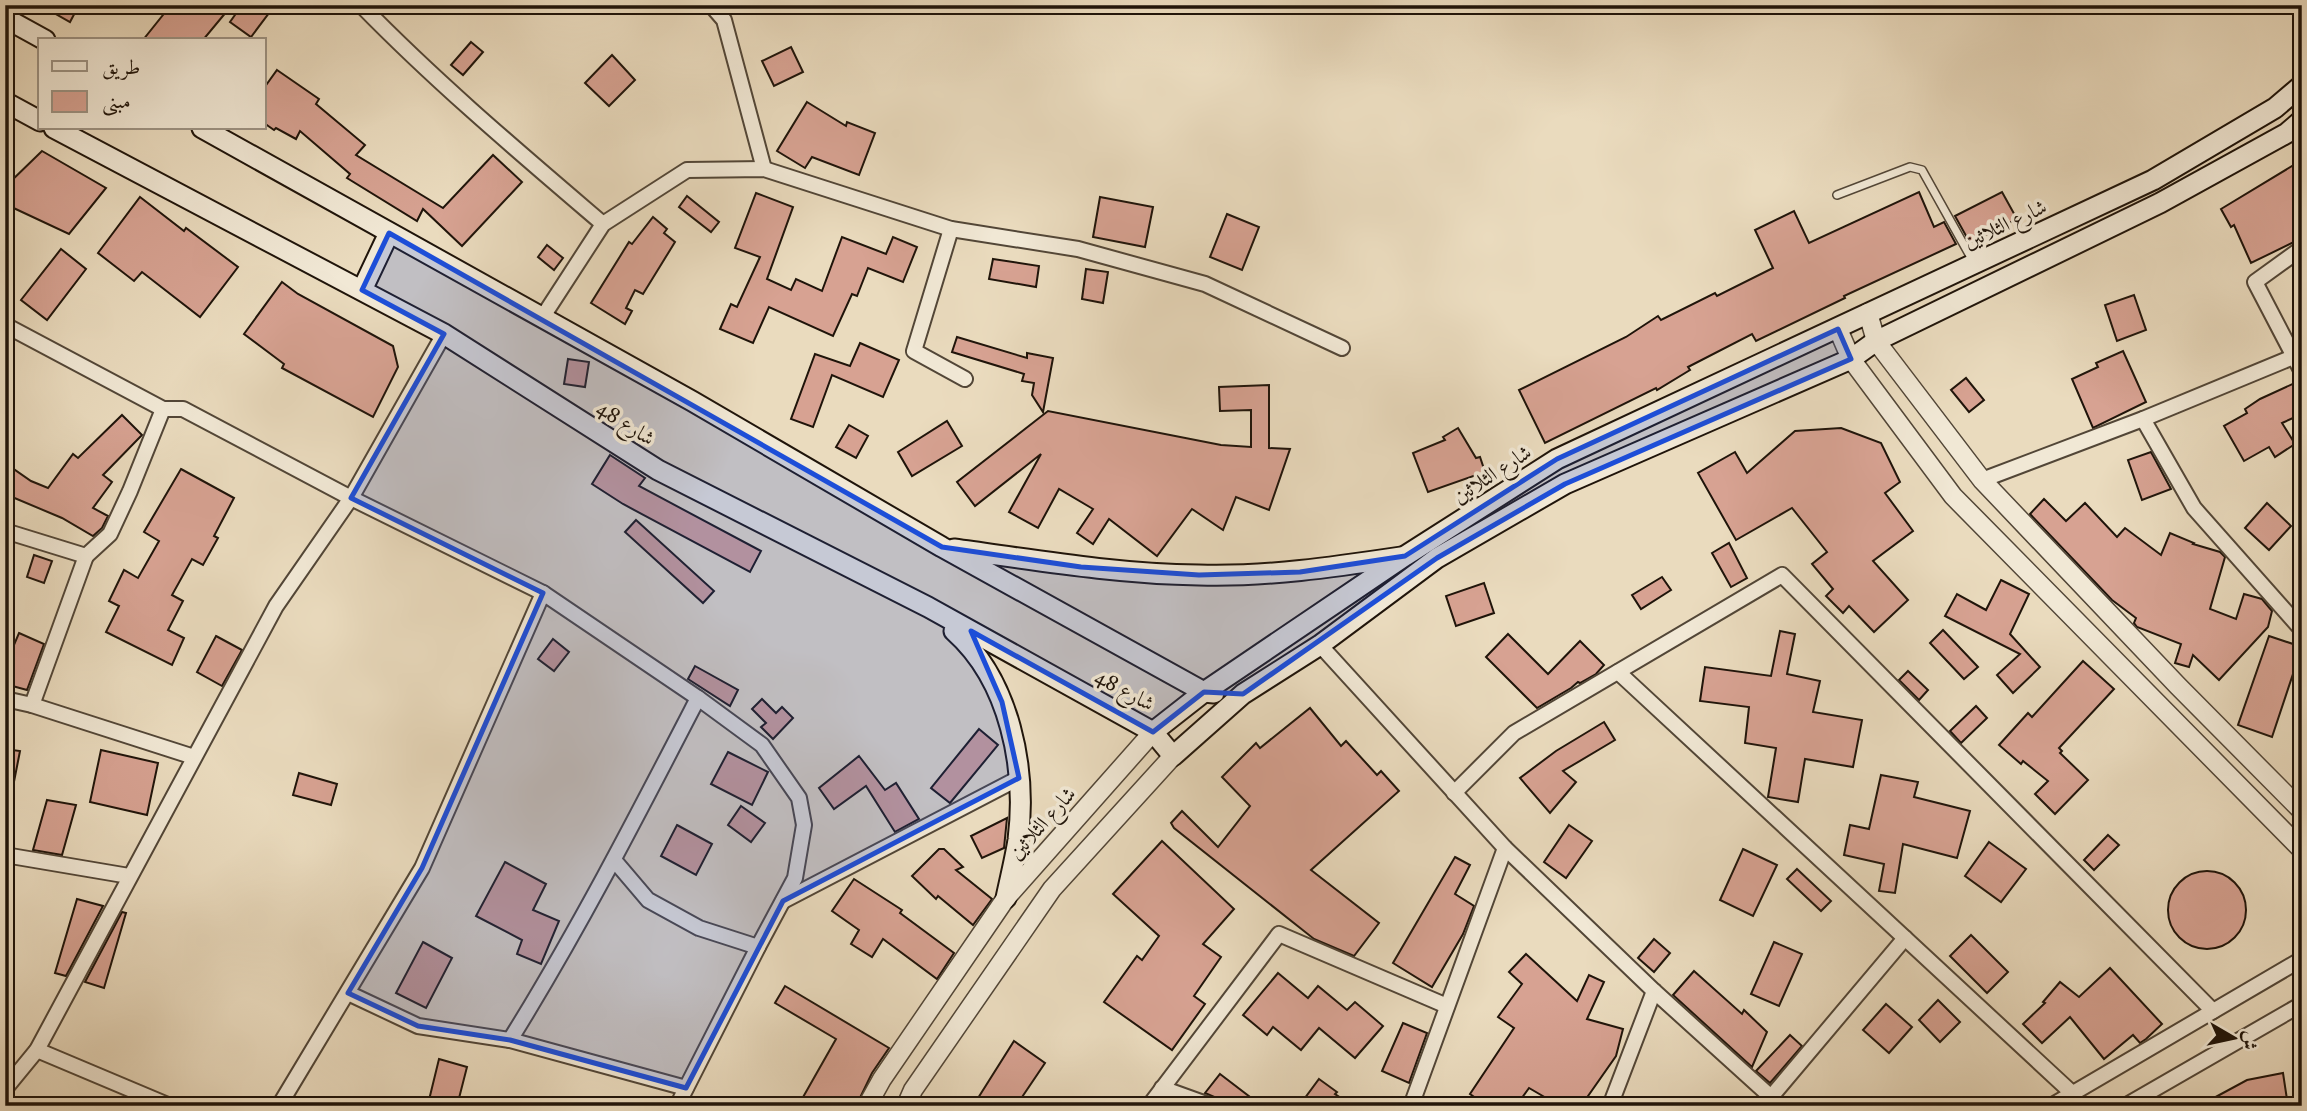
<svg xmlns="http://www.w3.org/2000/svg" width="2307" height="1111" viewBox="0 0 2307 1111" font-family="'IM FELL Great Primer',Amiri,serif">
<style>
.building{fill:#d7a292;stroke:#1f140a;stroke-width:2}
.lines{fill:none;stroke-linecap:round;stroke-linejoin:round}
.service-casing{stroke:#524637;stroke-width:10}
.minor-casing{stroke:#524637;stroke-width:18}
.tertiary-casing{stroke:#524637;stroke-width:21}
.secondary-casing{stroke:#1f140a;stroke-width:23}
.service{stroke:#f1e8d5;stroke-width:7}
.minor{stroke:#f1e8d5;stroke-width:14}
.tertiary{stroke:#f1e8d5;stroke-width:18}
.secondary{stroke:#f1e8d5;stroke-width:19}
.marked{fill:#1d4ed8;fill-opacity:0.2;stroke:#1d4ed8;stroke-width:5;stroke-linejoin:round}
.labels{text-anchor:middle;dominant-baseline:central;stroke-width:7;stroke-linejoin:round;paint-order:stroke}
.street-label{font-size:21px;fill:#1f140a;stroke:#f1e8d5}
</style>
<rect width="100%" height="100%" fill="#eadbbe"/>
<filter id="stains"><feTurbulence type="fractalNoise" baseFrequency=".00286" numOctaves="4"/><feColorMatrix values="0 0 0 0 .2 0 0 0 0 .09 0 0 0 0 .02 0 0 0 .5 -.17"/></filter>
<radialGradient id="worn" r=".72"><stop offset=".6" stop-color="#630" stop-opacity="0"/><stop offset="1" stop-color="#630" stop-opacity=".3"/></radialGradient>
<g class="building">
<path d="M40,5H79L70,22Z"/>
<path d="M171,5H220L227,11L203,40H143Z"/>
<path d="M242,5H275L251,37L230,22Z"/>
<path d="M471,42L483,52L463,75L451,65Z"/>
<path d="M791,47L803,72L774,86L762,61Z"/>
<path d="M612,55L635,80L609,106L585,83Z"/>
<path d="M277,70L319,99L316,104L365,145L356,155L443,208L493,155L522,182L462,246L423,209L417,221L347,178L350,174L300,131L296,139L276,128L274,130L264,123V88Z"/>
<path d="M807,102L846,126L847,122L875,133L859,175L812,157L805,168L777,151Z"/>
<path d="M42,151L106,188L69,234L5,204V187Z"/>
<path d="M2302,160V238L2251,263L2234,225L2231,227L2221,209Z"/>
<path d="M1919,192L1934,227L1944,222L1956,244L1844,296L1845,298L1756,341L1752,334L1688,367L1690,370L1657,390L1656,388L1545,443L1519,390L1626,337L1658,316L1661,320L1715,293L1717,296L1773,268L1755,230L1794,211L1809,243Z"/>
<path d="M2002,192L2017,219L1970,243L1955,216Z"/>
<path d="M756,193L793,207L767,279L791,290L796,279L822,291L842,237L886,254L893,237L917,247L903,282L868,268L857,296L852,294L833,336L769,307L753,343L720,329L731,304L737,307L760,257L735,248Z"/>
<path d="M687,196L719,222L711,232L679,207Z"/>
<path d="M140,197L184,231L186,228L238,267L200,317L142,272L134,281L98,253Z"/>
<path d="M1100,197L1153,207L1145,247L1093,237Z"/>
<path d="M1227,214L1259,227L1242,270L1210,257Z"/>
<path d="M653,217L667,229L664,233L675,242L643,294L635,290L626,308L632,311L625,324L591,303L629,242L632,244Z"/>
<path d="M547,245L563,258L554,270L538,257Z"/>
<path d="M61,249L86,269L47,320L21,300Z"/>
<path d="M993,259L1039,266L1036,287L989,279Z"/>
<path d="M1086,269L1108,272L1103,303L1082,299Z"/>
<path d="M282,282L298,294L393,346L398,367L373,417L282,368L284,364L244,334Z"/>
<path d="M2134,295L2146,330L2117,341L2105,305Z"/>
<path d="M957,337L1027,358V353L1053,358L1043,412L1032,395L1034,383L1022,381L1024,374L952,352Z"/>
<path d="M860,343L899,360L883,397L832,375L813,427L791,419L815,354L850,366Z"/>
<path d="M2123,351L2146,402L2093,428L2072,379L2098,367L2096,363Z"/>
<path d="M568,359L589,362L585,387L564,384Z"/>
<path d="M1966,378L1984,400L1969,412L1951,390Z"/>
<path d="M2299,381L2302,382V414L2282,423L2295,444L2275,457L2269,447L2244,461L2224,426L2247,413L2245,409L2260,399Z"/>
<path d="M1269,385V448L1290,449L1269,510L1236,497L1223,530L1192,509L1157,556L1109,519L1093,544L1077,533L1093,509L1059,489L1038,528L1009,512L1041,454L975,506L957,482L1048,411L1221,445L1251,447V410L1220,411L1219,387Z"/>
<path d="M122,415L142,435L103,475L112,482L93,508L108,516L102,528L93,536L62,518L5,494V463L31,481L48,488L73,454L78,458Z"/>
<path d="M947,421L962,446L912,476L898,452Z"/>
<path d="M849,425L868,436L856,458L836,447Z"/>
<path d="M1458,428L1476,458L1480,457L1485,472L1428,492L1413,453L1445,440L1443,437Z"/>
<path d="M1841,428L1881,443L1900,482L1885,493L1913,531L1873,561L1908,600L1874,632L1849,606L1843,613L1826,596L1833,589L1812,564L1827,552L1792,508L1736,540L1698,473L1735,452L1747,473L1795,431Z"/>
<path d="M2151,452L2171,489L2142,500L2128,460Z"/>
<path d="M610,455L645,478L639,486L761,551L750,572L623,504L592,484Z"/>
<path d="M181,469L234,498L214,536L218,538L203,565L192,559L172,595L183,601L168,630L184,638L172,665L106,632L119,606L109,601L124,570L138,578L159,541L144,532Z"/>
<path d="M2044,499L2066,521L2085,503L2117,537L2125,528L2161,555L2170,533L2194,543L2193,544L2220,552L2225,557L2210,609L2236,619L2244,594L2262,599L2272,611L2268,627L2219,680L2193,655L2189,667L2175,663L2181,644L2137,627L2134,623L2136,618L2112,600L2030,514Z"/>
<path d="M2267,503L2291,526L2269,550L2245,528Z"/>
<path d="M636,520L714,591L703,603L625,532Z"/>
<path d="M1729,543L1747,578L1731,587L1712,553Z"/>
<path d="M34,555L52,561L44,583L27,577Z"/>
<path d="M1662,577L1671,590L1641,609L1632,595Z"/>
<path d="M2001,580L2029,594L2010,634L2040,667L2013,693L1997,675L2020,654L1945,616L1957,594L1986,610Z"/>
<path d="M1484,583L1494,613L1456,626L1446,596Z"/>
<path d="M1943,630L1978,667L1964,679L1930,643Z"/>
<path d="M1780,631L1795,634L1787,674L1820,681L1813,712L1862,720L1853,767L1805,759L1798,802L1768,797L1776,748L1745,743L1749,707L1700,701L1705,667L1771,676Z"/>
<path d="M19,633L44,644L27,690L5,684V666Z"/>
<path d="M1508,634L1548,674L1580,641L1604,665L1596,674L1580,683L1578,682L1571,688L1537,708L1486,657Z"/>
<path d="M216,636L242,650L222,686L197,672Z"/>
<path d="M2269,636L2302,647L2272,737L2238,725Z"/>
<path d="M553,639L569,652L554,671L538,659Z"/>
<path d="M2083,661L2114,689L2059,748L2062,751L2060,753L2088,780L2055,814L2035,794L2048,781L2023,761L2021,764L1999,745L2028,713L2032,717Z"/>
<path d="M695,666L738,690L730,706L688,679Z"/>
<path d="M1908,671L1928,690L1919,700L1899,680Z"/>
<path d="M762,699L776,713L782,707L793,718L773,739L761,727L766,723L752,709Z"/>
<path d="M1976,706L1987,718L1961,743L1950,731Z"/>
<path d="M1310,708L1341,746L1346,741L1377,775L1381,771L1399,791L1311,870L1379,923L1354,956L1314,939L1174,828L1171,823L1182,811L1218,847L1250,806L1222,777L1256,743L1260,748Z"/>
<path d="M1604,722L1615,740L1563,771L1576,782L1550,813L1520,778L1556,751Z"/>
<path d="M979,729L998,745L950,803L931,788Z"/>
<path d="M5,749L20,751L12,792L5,791Z"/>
<path d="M101,750L158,763L147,815L90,802Z"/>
<path d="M728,752L768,772L752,805L711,784Z"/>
<path d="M859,756L885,790L896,783L919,819L895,832L866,786L834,809L819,788Z"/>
<path d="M299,773L337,784L331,805L293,795Z"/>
<path d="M1881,775L1918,782L1914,797L1970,811L1957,858L1903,844L1895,893L1879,891L1884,864L1844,855L1850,825L1869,829Z"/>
<path d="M47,800L76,805L62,855L33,850Z"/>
<path d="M741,806L765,823L751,842L728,825Z"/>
<path d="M1007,818L1004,848L982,858L971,836Z"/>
<path d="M677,825L712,844L696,875L661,856Z"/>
<path d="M1569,825L1592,841L1566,878L1544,862Z"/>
<path d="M2108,835L2119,845L2094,870L2084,860Z"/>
<path d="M1162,841L1234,909L1203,944L1221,957L1194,996L1205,1004L1172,1050L1104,1002L1137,956L1142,960L1159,936L1113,894Z"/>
<path d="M1989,842L2026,869L2001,902L1965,876Z"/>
<path d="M939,849H944L963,867L956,870L992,899L973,925L938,896L936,899L912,876Z"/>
<path d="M1743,849L1777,865L1753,916L1720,900Z"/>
<path d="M1455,857L1470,865L1455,894L1474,906L1463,934L1432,987L1393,963Z"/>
<path d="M505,862L546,884L533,910L559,921L541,964L517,954L522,940L476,916Z"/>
<path d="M1797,869L1831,901L1821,911L1787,879Z"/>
<circle cx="2207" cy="910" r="39"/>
<path d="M854,879L902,910L900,913L954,953L937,979L883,939L872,957L851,944L859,930L832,911Z"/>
<path d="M77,899L103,906L66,976L55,973Z"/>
<path d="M122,912L126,913L104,988L85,982Z"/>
<path d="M1971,935L2008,972L1987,993L1950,956Z"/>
<path d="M1654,939L1670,953L1654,972L1638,958Z"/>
<path d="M423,942L452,958L426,1008L396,993Z"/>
<path d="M1774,942L1802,954L1779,1006L1751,994Z"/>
<path d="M1526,954L1577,1001L1589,975L1604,982L1587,1019L1623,1029L1616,1056L1581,1106H1560L1529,1088L1516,1106H1487L1470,1094L1514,1028L1498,1017L1522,984L1509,972Z"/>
<path d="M2110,968L2162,1024L2146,1039L2140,1043L2133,1035L2104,1059L2070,1017L2042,1043L2023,1024L2045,1003L2043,1002L2060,982L2079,997Z"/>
<path d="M1694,971L1742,1014L1744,1010L1767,1032L1752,1067L1673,995Z"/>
<path d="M1278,973L1308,998L1318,986L1347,1010L1355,1002L1383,1026L1355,1058L1319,1028L1301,1050L1273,1027L1267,1035L1243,1015Z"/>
<path d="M785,986L889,1048L872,1073L856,1106H798L836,1039L775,1003Z"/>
<path d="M1938,1000L1960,1022L1940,1042L1919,1020Z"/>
<path d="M1886,1004L1912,1027L1889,1053L1863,1030Z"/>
<path d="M1403,1023L1427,1033L1409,1083L1382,1071Z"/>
<path d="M1790,1035L1802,1046L1770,1083L1756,1071Z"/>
<path d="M1014,1041L1045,1063L1016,1106H973Z"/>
<path d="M439,1059L467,1067L457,1106L429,1100Z"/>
<path d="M2283,1073L2288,1106H2265L2264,1098L2249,1106H2199L2247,1080Z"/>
<path d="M1220,1074L1250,1097L1243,1106H1221L1219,1099L1205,1093Z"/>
<path d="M1319,1079L1337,1092L1335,1094L1353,1106H1299Z"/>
</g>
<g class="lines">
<defs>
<path id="service" d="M1837,195L1910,167L1922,170L1974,263"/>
<g id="minor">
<path d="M361,5C437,83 520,153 603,224"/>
<path d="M711,5L724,20L764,169"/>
<path d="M951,229L914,351L965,379"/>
<path d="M2302,248L2255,282L2302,372"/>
<path d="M542,318L603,224L687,170L764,169L951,229L1078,249L1205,284L1342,348"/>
<path d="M5,325L163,409"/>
<path d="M2143,419L2194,508L2302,630"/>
<path d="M1982,480L2143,419L2293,357"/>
<path d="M5,531L86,556L110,534L130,491L163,409H183L351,498L543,593L698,698L762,745L799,798L804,825L795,878L758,947L677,1106"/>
<path d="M1320,645L1505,848L1654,991L1781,1106"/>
<path d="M1618,672L2072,1093"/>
<path d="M5,699L32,705L194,757"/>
<path d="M32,705L86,556"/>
<path d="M1454,793L1514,733L1782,575L2213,1011"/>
<path d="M5,855L129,876"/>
<path d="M614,860L648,900L699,928L758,947"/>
<path d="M783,901L1019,778"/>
<path d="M348,993L418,1026L510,1040L686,1088"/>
<path d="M510,1040C579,929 638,814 698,698"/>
<path d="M37,1050L170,1106"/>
<path d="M1162,1088L1212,1106"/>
<path d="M5,1089L37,1050L276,606L351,498L444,334"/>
<path d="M1771,1097L1905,938"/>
<path d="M279,1106L422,868L543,593"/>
<path d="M1149,1106L1279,934L1447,1006"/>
<path d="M1411,1106L1505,848"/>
<path d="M1610,1106L1654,991"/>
<path d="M2051,1106L2302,959"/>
<path d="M2125,1106L2302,1004"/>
</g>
<g id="tertiary">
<path d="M1868,313L1876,341L1982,480L2178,686L2302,811"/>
<path d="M1838,329L1851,359L1953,496L2302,850"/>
<path d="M867,1106L882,1079L1006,898L1153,732"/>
<path d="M906,1106L913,1090L1052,889L1173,756"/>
</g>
<g id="secondary">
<path d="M5,18L45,40"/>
<path d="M5,102L40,121"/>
<path d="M54,128L444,334L658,470L928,607L1153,732L1173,756L1243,694L1320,645L1437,558L1565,484L1851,359L1876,341L2160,203L2287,133L2302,120"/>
<path d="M202,128L692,401L942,547L1204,692L1214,693"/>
<path d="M362,290L389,233"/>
<path d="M954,549C1035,560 1117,574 1199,575C1267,577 1334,567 1401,557"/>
<path d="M954,631C1010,681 1027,768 1018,840C1015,859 1010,879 1006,898"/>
<path d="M1153,732L1204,692L1405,556L1557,459L2153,180L2275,108L2302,85"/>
</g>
</defs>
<use href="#service" class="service-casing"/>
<use href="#minor" class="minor-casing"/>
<use href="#tertiary" class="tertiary-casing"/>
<use href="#secondary" class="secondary-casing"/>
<use href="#service" class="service"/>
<use href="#minor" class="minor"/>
<use href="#tertiary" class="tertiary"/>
<use href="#secondary" class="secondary"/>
</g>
<path class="marked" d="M389,233L942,547L1081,567L1199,575L1300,572L1405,556L1557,459L1838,329L1851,359L1565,484L1437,558L1243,694L1204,692L1153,732L971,631L1002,702L1019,778L783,901L686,1088L510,1040L418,1026L348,993L422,868L543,593L351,498L444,334L362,290Z"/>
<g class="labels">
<g class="street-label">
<text transform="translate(2005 224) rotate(-25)">شارع الثلاثين</text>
<text transform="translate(626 423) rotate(33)">شارع 48</text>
<text transform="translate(1492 474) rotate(-33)">شارع الثلاثين</text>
<text transform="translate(1125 690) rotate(29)">شارع 48</text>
<text transform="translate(1042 823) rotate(-48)">شارع الثلاثين</text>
</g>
</g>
<rect width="2307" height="1111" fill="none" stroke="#eadbbe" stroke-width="28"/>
<rect x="7" y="7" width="2293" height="1097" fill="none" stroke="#1f140a" stroke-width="3.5"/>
<rect x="14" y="14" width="2279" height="1083" fill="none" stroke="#1f140a" stroke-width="2"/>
<rect x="38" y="38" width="228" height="91" fill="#f1e8d5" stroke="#9d9384" stroke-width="2"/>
<rect x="52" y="61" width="35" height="10" fill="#f1e8d5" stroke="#9d9384" stroke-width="2"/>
<text x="102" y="74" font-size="21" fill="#1f140a">طريق</text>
<rect x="52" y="91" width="35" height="21" fill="#d7a292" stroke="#9d9384" stroke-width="2"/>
<text x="102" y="108" font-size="21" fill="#1f140a">مبنى</text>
<g transform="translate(2234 1038) rotate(99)" stroke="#f1e8d5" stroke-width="5" paint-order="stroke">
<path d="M0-5L12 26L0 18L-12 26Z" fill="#1f140a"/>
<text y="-10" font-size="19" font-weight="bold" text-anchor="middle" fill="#1f140a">ش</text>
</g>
<rect width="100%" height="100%" filter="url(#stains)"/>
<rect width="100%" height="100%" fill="url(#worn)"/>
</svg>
